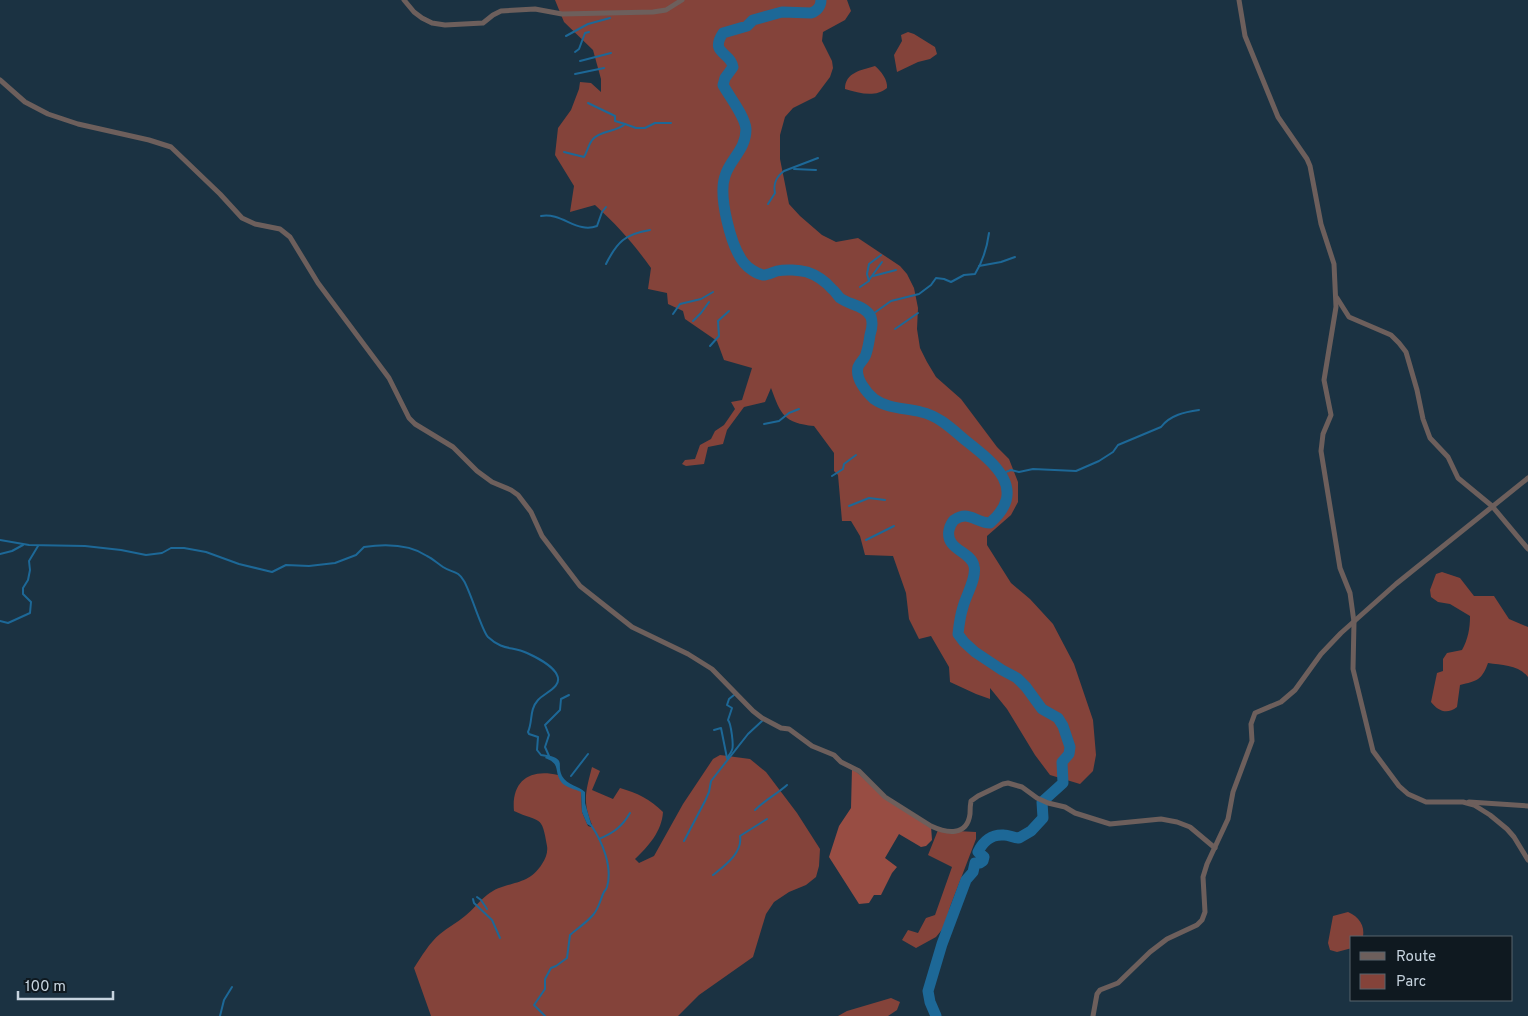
<svg xmlns="http://www.w3.org/2000/svg" width="1528" height="1016" viewBox="0 0 1528 1016" font-family="Overpass,sans-serif">
<style>
.green{fill:#84433a}
.forest{fill:#984d43}
.water{fill:#1d6897}
.lines{fill:none;stroke-linecap:round;stroke-linejoin:round}
.stream{stroke:#1d6897;stroke-width:2}
.river{stroke:#1d6897;stroke-width:11}
.minor{stroke:#6d5f5c;stroke-width:5}
</style>
<rect width="100%" height="100%" fill="#1b3242"/>
<g class="green">
<path d="M555,0H847L851,11L845,20L823,32L822,41L832,61L833,68L830,77L815,97L793,108L785,117L780,135V159L789,204L800,216L822,235L836,242L858,238L900,266L907,274L914,288L918,308L917,329L920,348L927,362L936,377L961,399L997,447L1009,459L1018,482V502L1011,515L987,536V545L1011,583L1030,599L1053,624L1074,664L1093,720L1096,755L1093,771L1080,784L1050,775L1035,755L1007,709L990,688V699L976,694L950,682L949,667L931,636L919,639L909,619L906,593L893,556L865,555L860,536L851,521H842L838,475L834,471V453L814,426C784,423 781,415 771,388L765,402L744,407L727,430L723,444L708,447L704,464L686,466L682,464L685,460L695,459L700,445L711,439L715,431L724,425L735,409L731,402L742,400L752,368L724,360L717,341L685,319L683,311L668,304L667,293L648,289L651,268C633,243 618,226 595,205L570,212L574,186L555,155L558,128L571,110L579,89L580,82L591,83L601,92V79L593,50L564,22Z"/>
<path d="M908,32L914,34L935,47L937,54L930,59L918,62L897,72L894,55L902,41L901,35Z"/>
<path d="M875,66C881,71 888,80 887,88C875,98 859,93 845,89C845,72 862,70 875,66Z"/>
<path d="M1442,572L1460,578L1474,596H1494L1509,619L1528,627V677C1519,665 1502,665 1488,663C1482,680 1477,681 1460,685L1457,707C1447,715 1438,711 1431,702L1437,673L1443,671V659L1447,653L1462,650C1468,639 1470,629 1470,616L1450,604L1438,602L1431,597L1430,590L1436,574Z"/>
<path d="M720,755L750,759L766,772L797,813L820,849L819,866L816,877L806,885L789,892L774,902L766,914L753,957L699,995L678,1016H431L414,968C421,957 430,942 440,934C448,927 457,923 465,916C473,910 479,901 487,895C505,880 527,888 542,864C546,858 548,852 547,846C542,814 540,823 514,811C511,781 530,768 558,775C564,786 570,787 581,791L582,812L588,826L591,827L592,825C582,801 586,791 592,767L600,771L592,790L613,799L620,788C637,793 650,799 663,812C662,831 648,847 635,859L639,863L654,856L683,804L713,759Z"/>
<path d="M938,830L976,832V839L950,907L945,926L936,937L916,948L902,940L908,930L918,933L926,918L935,915L952,867L928,855Z"/>
<path d="M1348,912C1359,917 1365,925 1363,937H1352V948L1337,952L1330,950L1328,943L1333,916Z"/>
<path d="M891,998L900,1002L897,1010L888,1016H838L847,1011Z"/>
</g>
<path class="forest" d="M852,768L877,790L931,826L932,840L926,846L921,847L899,834L885,858L897,867L892,873L881,895H874L869,903L859,904L829,857L839,826L851,808Z"/>
<path class="water" d="M547,755C567,760 556,764 562,776C567,785 579,786 585,792V803L592,827L587,824L582,812L581,792C575,789 567,788 562,783C553,772 562,764 545,758Z"/>
<g class="lines">
<g class="stream">
<path d="M566,36L588,24L610,18"/>
<path d="M575,52L579,49L585,33L589,32"/>
<path d="M580,61L611,53"/>
<path d="M575,74L604,68"/>
<path d="M588,103L615,116V121L625,124"/>
<path d="M564,152L584,157C587,152 589,143 593,139C601,130 617,132 625,124L636,128H645L655,123H671"/>
<path d="M794,169L816,170"/>
<path d="M768,204L775,193C773,184 777,176 784,171L818,158"/>
<path d="M541,216C562,212 577,234 597,226L602,212L606,207"/>
<path d="M606,264C617,242 625,234 650,230"/>
<path d="M979,266L1001,262L1015,257"/>
<path d="M873,276L896,270"/>
<path d="M869,280L882,262"/>
<path d="M860,287L869,281L867,274L869,264L881,255"/>
<path d="M673,314L680,304L701,299L713,292"/>
<path d="M870,316L891,301L919,294L931,285L936,278L944,279L951,282L964,275L975,274C983,261 987,248 989,233"/>
<path d="M693,321L701,313L709,302"/>
<path d="M895,329L918,313"/>
<path d="M710,346L719,336L718,321L729,311"/>
<path d="M764,424L779,421L789,413L799,409"/>
<path d="M832,476L843,469L844,464L856,455"/>
<path d="M1004,479L1006,472L1011,470L1019,472L1033,469L1076,471L1099,461L1113,452L1118,445L1161,427C1170,415 1185,412 1199,410"/>
<path d="M849,506L869,498L885,500"/>
<path d="M0,540L29,545L85,546L121,550L146,555L162,553L171,548H184L206,552L239,564L272,572L286,565L309,566L335,563L356,555L364,547C385,544 409,544 427,556C433,559 437,563 443,567C452,573 458,570 464,581C471,593 482,631 488,637C503,651 512,646 527,653C536,657 553,666 557,675C563,687 544,693 538,700C529,710 533,721 528,732L529,734L538,737L537,750L541,755L547,756"/>
<path d="M866,540L894,526"/>
<path d="M0,554L12,551L23,545"/>
<path d="M0,621L8,623L30,613L31,602L23,594V588L28,580L30,570L29,561L38,546"/>
<path d="M714,730L721,728L727,758"/>
<path d="M549,756L545,747L549,735L545,725L560,710L561,699L569,695"/>
<path d="M727,758C729,755 731,753 732,750C734,746 731,723 728,720L732,708L727,705L729,699L734,695"/>
<path d="M571,776L588,754"/>
<path d="M755,810C765,800 777,794 787,785"/>
<path d="M599,839C613,833 622,827 630,813"/>
<path d="M684,841L705,801L709,792L711,781L748,734L762,721"/>
<path d="M713,875C724,866 743,853 740,836L767,819"/>
<path d="M477,897L481,900L487,909"/>
<path d="M473,899L474,903L492,920L500,938"/>
<path d="M220,1016L224,1000L232,987"/>
<path d="M545,1016L534,1005L545,989V979L551,968L556,966L567,958L570,935C577,929 587,922 593,915C599,908 600,901 603,894C605,889 605,892 607,887C613,867 602,841 591,825"/>
</g>
<path class="river" d="M821,0C821,6 817,11 811,13L782,12L753,20L747,26L723,33C709,54 731,52 733,67L725,78L723,85C729,96 745,116 746,129C746,150 730,159 725,176C718,196 731,247 744,263C748,268 757,274 763,275C768,275 773,272 777,271C786,269 799,270 807,272C816,275 826,282 832,289C835,291 837,295 840,298C849,305 865,305 871,317C873,323 872,329 870,335C869,342 868,348 866,354C865,359 860,362 858,367C855,378 866,392 874,399C888,409 906,408 921,412C939,416 952,429 965,440C993,462 1029,489 990,523C980,523 973,516 965,516C961,516 957,518 954,520C951,523 950,526 949,530C945,550 971,551 974,566C977,578 966,595 963,607C960,616 959,625 958,634L964,642L975,652L1002,670L1017,678L1026,687L1042,709L1058,718L1063,726L1070,747L1069,754L1062,762L1063,783L1042,802L1043,818L1031,831L1019,838C1014,838 1009,835 1004,835C992,834 983,841 978,852L984,857L983,861L980,863H975L973,872L966,880L942,944L928,991L930,1002L936,1016"/>
<g class="minor">
<path d="M404,0L414,12L422,18L432,23L445,25L483,23L493,15L501,11L535,9L562,14L653,12L666,10L682,0"/>
<path d="M1239,0L1245,36L1278,117L1307,159L1310,166L1321,224L1334,264L1336,307L1324,380L1331,415L1323,434L1321,451L1340,568L1350,593L1354,622L1353,669L1373,751L1399,786L1408,794L1426,802H1463L1474,805L1490,815L1507,829L1514,837L1528,860"/>
<path d="M0,80L25,102L48,114L78,124L149,140L171,147L220,194L242,218L255,224L280,229L290,237L318,283L389,378L409,418L415,424L453,447L477,471L492,482L511,490L518,495L531,512L542,536L580,586L632,627L688,654L712,669L753,711L762,718L781,728L789,729L812,746L834,755L841,762L859,771L885,797L931,826C946,833 967,837 970,814C970,809 970,806 971,801L978,796L1003,784L1008,783L1022,787L1037,798L1048,803L1065,807L1075,813L1110,824L1161,819L1177,822L1190,827L1215,848"/>
<path d="M1337,298L1349,317L1391,335L1399,343L1406,352L1417,390L1423,419L1430,438L1448,457L1458,478L1492,506L1528,549"/>
<path d="M1469,802L1528,806"/>
<path d="M1093,1016L1097,994L1100,990L1118,983L1150,952L1167,939L1197,925L1202,920L1205,912L1203,877L1207,864L1228,819L1233,792L1252,741L1251,724L1255,713L1281,702L1295,690L1321,654L1341,633L1396,584L1528,478"/>
</g>
</g>
<rect x="1350" y="936" width="162" height="65" fill="#0f1920" stroke="#59646c"/>
<rect x="1360" y="952" width="25" height="8" fill="#6d5f5c" stroke="#59646c"/>
<text x="1396" y="961" font-size="15" fill="#c7d4df">Route</text>
<rect x="1360" y="974" width="25" height="15" fill="#84433a" stroke="#59646c"/>
<text x="1396" y="986" font-size="15" fill="#c7d4df">Parc</text>
<path d="M18 991v8h95v-8" fill="none" stroke="#c7d4df" stroke-width="2.5"/>
<text x="25" y="991" font-size="15" fill="#c7d4df" stroke="#0f1920" stroke-width="4" paint-order="stroke">100 m</text>
</svg>
